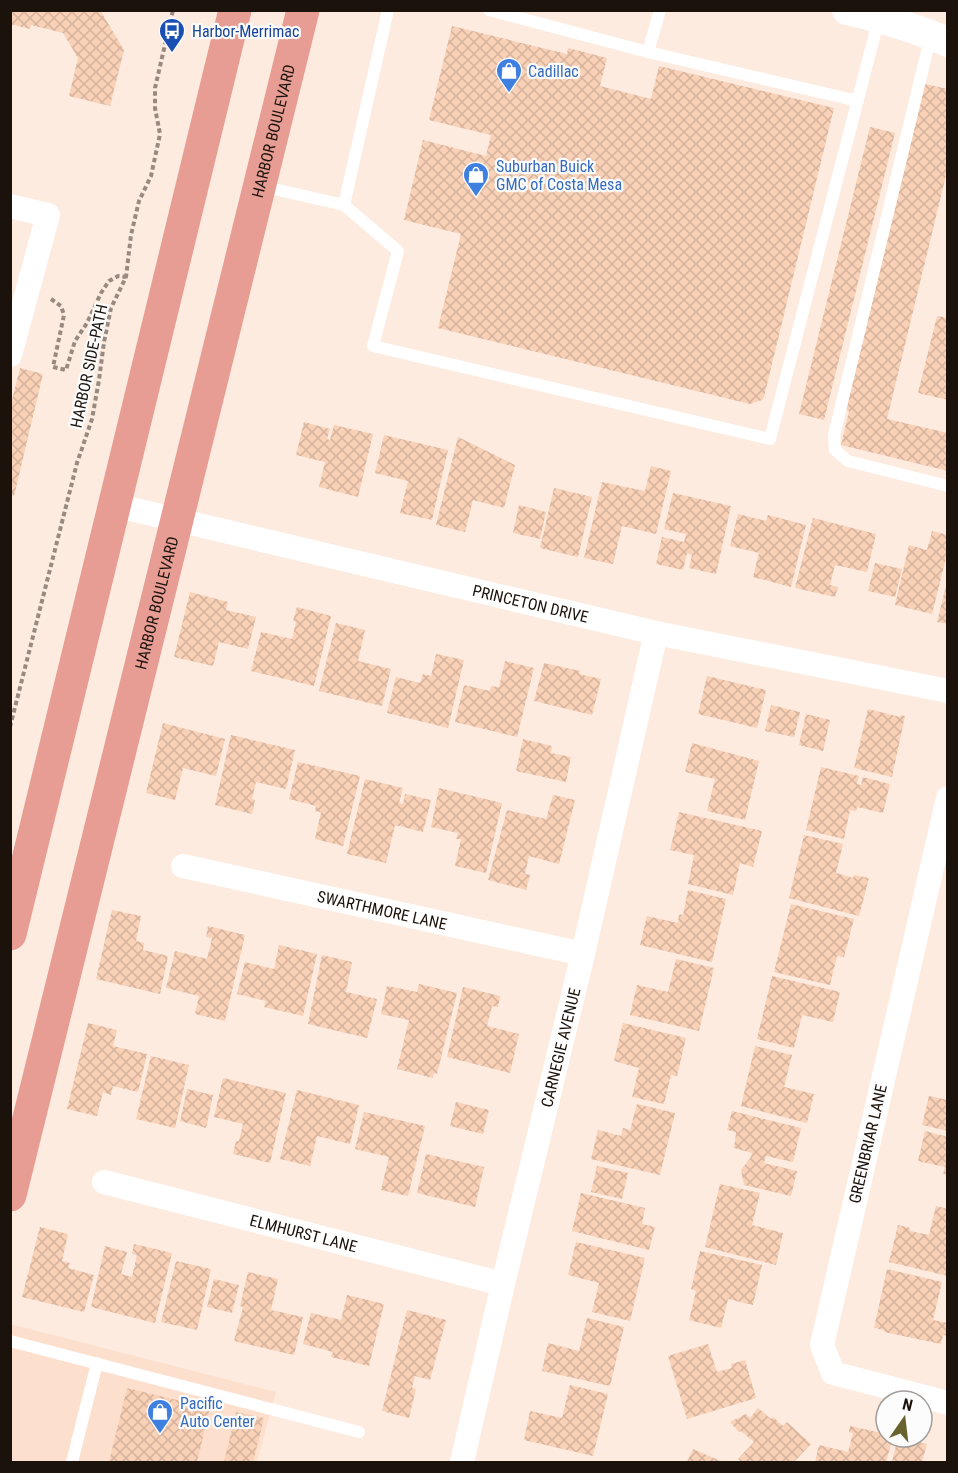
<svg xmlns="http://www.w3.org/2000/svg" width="958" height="1473" viewBox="0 0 958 1473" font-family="'Roboto Condensed',sans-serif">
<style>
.built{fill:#fddfcd}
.building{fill:url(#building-cross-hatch)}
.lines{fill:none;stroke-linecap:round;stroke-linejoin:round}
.path{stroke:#988a81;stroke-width:4;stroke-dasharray:4.5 3;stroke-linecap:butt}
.service{stroke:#fff;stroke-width:12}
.minor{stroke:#fff;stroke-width:24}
.tertiary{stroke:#fff;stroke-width:30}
.primary{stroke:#e79d93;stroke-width:33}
.labels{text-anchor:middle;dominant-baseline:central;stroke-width:4.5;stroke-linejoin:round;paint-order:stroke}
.transit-label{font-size:16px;fill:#164399;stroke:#fcfcfc;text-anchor:start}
.shop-label{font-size:16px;fill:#366cbe;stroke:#fcfcfc;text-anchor:start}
.street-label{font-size:16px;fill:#1c120c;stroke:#fcfcfc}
</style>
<defs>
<pattern id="building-cross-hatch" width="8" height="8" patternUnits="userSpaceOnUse" patternTransform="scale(1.5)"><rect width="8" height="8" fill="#f9d1b7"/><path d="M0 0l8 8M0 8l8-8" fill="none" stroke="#d5b29c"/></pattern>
</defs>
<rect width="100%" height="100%" fill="#fdebe0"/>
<path class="built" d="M10,1324L276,1392L257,1462H11Z"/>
<g class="building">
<path d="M10,10H100L124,50L110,106L69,96L78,58L63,33L31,25L30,29L10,24Z"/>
<path d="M452,26L567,54L568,48L607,58L600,86L651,99L659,66L834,108L764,397L762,400L750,404L438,328L461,234L404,220L423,140L486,156L491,135L429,120Z"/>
<path d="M925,84L948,89V167L887,419L948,433V471L841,445L849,411L846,410Z"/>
<path d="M870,127L895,133L824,420L799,414Z"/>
<path d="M937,316L948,318V400L918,393Z"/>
<path d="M20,368L43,374L14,496L10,495V408Z"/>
<path d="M304,422L330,429L327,439L330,440L334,425L373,434L358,497L319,487L325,462L296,455Z"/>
<path d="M384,435L448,450L432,520L400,513L408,481L375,473Z"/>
<path d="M458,437L515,465L504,508L473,500L465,532L436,525Z"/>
<path d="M651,466L671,471L656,534L622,526L613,564L584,558L602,482L645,491Z"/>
<path d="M554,488L592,497L578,557L540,548Z"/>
<path d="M673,493L731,506L716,574L689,568L692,555L687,553L683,570L656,564L662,537L684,542L686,534L664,529Z"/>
<path d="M519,505L546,512L540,539L513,533Z"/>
<path d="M738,514L766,521L768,515L806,525L791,587L753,577L759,553L730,546Z"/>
<path d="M813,518L876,534L867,572L835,565L830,585L838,587L835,597L795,588Z"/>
<path d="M932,531L948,535V550L932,614L895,605L909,545L927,550Z"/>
<path d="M875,563L902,569L895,597L868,591Z"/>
<path d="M947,582L948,583V624L937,622Z"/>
<path d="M190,592L228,602L226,610L256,617L248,649L219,642L213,666L174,657Z"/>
<path d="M297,607L331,616L314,686L251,671L261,632L292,639L296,622L293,621Z"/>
<path d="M336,623L365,630L358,661L391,669L382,706L319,691Z"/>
<path d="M436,654L464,660L448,728L387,713L396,677L420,683L423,674L431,676Z"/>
<path d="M505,661L534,668L517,737L455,722L464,685L490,691L491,686L499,687Z"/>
<path d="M544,663L580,671L579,674L601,679L592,715L534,701Z"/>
<path d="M707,676L766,690L757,728L698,714Z"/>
<path d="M771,705L800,712L794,737L765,731Z"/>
<path d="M868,709L900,717L901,715L905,716L892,777L854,768Z"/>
<path d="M806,714L830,720L823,751L799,745Z"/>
<path d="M163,723L225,739L216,776L183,768L175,800L146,793Z"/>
<path d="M231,735L295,750L286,789L256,782L252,799L255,800L252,814L215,805Z"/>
<path d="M523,739L552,746L551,753L571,757L566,782L516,771Z"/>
<path d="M692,743L759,761L745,820L707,811L715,779L685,772Z"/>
<path d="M298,762L360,776L343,846L315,839L321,812L315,811L316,806L289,799Z"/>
<path d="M821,767L859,776L857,784L861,785L863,777L890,784L883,813L857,807L856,811L850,810L844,839L806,830Z"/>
<path d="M365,779L403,788L399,803L403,804L405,794L431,800L423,832L395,825L386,863L347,854Z"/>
<path d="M439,788L502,803L486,873L455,866L461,839H456L458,833L431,827Z"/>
<path d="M553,795L575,800L559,864L529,856L525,874L530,875L526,890L488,880L507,810L546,819Z"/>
<path d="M679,812L762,831L753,867L740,863L733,895L688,884L694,855L670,850Z"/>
<path d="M804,835L843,844L836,873L853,878L854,875L869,878L859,916L789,898Z"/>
<path d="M688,890L726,899L712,962L640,945L647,916L678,923L679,914L683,915Z"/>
<path d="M791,904L854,919L844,957L837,956L830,985L774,972Z"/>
<path d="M112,910L141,916L136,941L144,943L143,950L168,956L160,994L96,979Z"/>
<path d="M208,926L245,935L225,1021L195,1014L199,996L166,988L175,951L207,959L212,938L206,937Z"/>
<path d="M279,945L317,954L303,1016L264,1007L266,1001L237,994L245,962L274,969Z"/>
<path d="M322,955L352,962L346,992L377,999L367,1038L308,1024Z"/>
<path d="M676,959L714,968L699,1031L630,1015L637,985L668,992Z"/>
<path d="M772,976L840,992L833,1022L802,1015L794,1048L757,1039Z"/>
<path d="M419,984L457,993L437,1074L434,1073L433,1078L397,1069L409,1020L381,1014L387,986L417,992Z"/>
<path d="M463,987L500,996L498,1007L492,1006L487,1026L519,1034L510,1073L447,1057Z"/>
<path d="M88,1023L117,1030L113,1046L147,1054L138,1092L113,1086L111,1095L103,1092L97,1116L67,1109Z"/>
<path d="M623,1023L686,1038L677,1076L671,1075L664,1104L632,1097L639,1068L614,1061Z"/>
<path d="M755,1046L792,1055L784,1087L814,1094L807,1123L741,1106Z"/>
<path d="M151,1056L189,1065L175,1128L136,1119Z"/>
<path d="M223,1078L286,1093L270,1163L233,1154L236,1141H239L243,1124L214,1117Z"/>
<path d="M187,1089L213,1095L206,1128L180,1121Z"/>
<path d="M297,1090L359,1105L350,1144L317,1136L310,1166L280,1159Z"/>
<path d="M929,1096L948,1100V1131L922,1125Z"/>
<path d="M456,1102L489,1110L483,1134L450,1126Z"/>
<path d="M637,1104L675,1113L660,1175L591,1159L598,1130L621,1136L623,1128L630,1130Z"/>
<path d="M732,1111L801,1128L793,1162L766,1156L764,1163L797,1171L791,1196L744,1185L741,1170L751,1157L752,1153L734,1148L736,1132L727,1130Z"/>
<path d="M364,1112L425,1126L408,1196L381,1190L389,1157L355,1149Z"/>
<path d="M925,1131L948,1137V1175L943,1174L945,1167L918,1161Z"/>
<path d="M426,1154L484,1167L475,1207L417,1193Z"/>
<path d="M597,1166L628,1173L622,1199L591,1192Z"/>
<path d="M720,1184L760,1193L752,1225L783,1233L776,1265L705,1247Z"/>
<path d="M581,1193L645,1208L642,1224L655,1227L649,1250L572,1231Z"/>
<path d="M936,1206L948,1209V1276L889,1262L898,1225L910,1228V1231L929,1235Z"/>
<path d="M40,1227L68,1234L62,1261L70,1263L68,1268L94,1275L84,1312L22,1297Z"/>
<path d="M576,1242L645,1258L630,1321L592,1312L599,1283L568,1275Z"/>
<path d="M134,1244L172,1253L155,1323L91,1307L105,1246L127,1252L121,1274L132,1277L137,1255L132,1254Z"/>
<path d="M700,1251L762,1265L753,1305L728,1299L721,1328L689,1320L696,1291L691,1289Z"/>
<path d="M176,1261L211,1269L197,1330L161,1322Z"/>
<path d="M887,1269L942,1282L933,1320L948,1323V1336L943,1335L941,1344L884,1332V1330L874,1328Z"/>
<path d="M248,1272L278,1279L271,1310L303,1317L294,1355L234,1341L243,1307L240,1306Z"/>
<path d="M214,1279L239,1285L232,1313L207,1307Z"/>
<path d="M347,1295L384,1304L369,1366L331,1357L333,1352L303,1344L311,1313L341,1320Z"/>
<path d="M407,1310L446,1320L430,1380L415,1376L412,1388L416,1389L409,1418L382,1411Z"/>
<path d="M587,1318L624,1327L610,1386L542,1371L548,1343L579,1351Z"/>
<path d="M708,1344L717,1372L732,1368L731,1364L745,1360L756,1398L687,1419L668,1356Z"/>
<path d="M570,1385L608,1394L593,1456L524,1440L530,1411L562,1418Z"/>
<path d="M127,1388L210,1408L197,1462H109Z"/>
<path d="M758,1408L771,1419L773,1417L783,1426L787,1422L811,1444L794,1462H742L738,1459L754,1442L741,1431L739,1432L730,1422L746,1414L750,1418Z"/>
<path d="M236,1412L264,1418L253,1462H224Z"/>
<path d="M850,1426L886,1434V1437H893L886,1462H815L819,1445L848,1452L853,1433L849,1432Z"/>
<path d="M898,1437L927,1444L922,1462H892Z"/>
<path d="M693,1449L723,1462H687Z"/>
</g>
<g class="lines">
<g class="path">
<path d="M51,299L61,306L64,315L53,367L66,370L75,341L87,323L101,293L109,281L118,276L126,277"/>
<path d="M10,727L77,463L92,419L99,380L104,342L111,308L126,277L131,235L139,201L151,176L160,134L155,108V88L173,10"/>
</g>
<g class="service">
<path d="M489,10L648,52L858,101"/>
<path d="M931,35L834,435L835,450L848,461L948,486"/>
<path d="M648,52L660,10"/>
<path d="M261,186L344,205L388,10"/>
<path d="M344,205L398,251L373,346L770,439L879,18"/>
<path d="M10,1341L359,1432"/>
<path d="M72,1462L97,1363"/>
</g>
<g class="minor">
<path d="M10,206L48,215L10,355"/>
<path id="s1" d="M114,505L656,633L948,691"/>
<path d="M948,798L822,1345L833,1373L948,1403"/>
<path id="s2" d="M183,866L583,954"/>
<path id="s3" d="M104,1182L503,1284"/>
<path id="s4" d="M462,1462L503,1284L583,954L656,633"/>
</g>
<path class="tertiary" d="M847,10C881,18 915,28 948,42"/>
<g class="primary">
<path d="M10,934L235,10"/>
<path id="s5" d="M10,1195L303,10"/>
</g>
</g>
<defs>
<symbol id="bus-pin" viewBox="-11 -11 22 30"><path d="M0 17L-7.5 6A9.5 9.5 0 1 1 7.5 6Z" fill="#1a4fb4" stroke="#fcfcfc"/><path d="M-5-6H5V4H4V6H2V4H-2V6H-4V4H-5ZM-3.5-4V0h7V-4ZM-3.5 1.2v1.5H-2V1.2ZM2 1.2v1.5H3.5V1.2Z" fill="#fff"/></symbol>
<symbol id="shop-pin" viewBox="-11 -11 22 30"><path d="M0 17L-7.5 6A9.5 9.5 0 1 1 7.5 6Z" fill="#3f7fe0" stroke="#fcfcfc"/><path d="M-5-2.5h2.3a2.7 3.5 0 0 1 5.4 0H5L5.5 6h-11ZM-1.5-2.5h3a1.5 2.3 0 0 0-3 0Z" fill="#fff"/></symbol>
</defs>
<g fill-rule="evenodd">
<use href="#bus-pin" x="157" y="16" width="30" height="40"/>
<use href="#shop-pin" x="494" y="56" width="30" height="40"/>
<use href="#shop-pin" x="461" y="160" width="30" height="40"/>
<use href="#shop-pin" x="145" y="1397" width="30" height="40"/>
</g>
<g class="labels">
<g class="transit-label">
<text x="192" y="31">Harbor-Merrimac</text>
</g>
<g class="shop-label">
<text x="528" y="71">Cadillac</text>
<text x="496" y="166">Suburban Buick<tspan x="496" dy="18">GMC of Costa Mesa</tspan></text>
<text x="180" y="1403">Pacific<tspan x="180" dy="18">Auto Center</tspan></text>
</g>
<g class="street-label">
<text stroke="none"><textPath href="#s5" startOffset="1096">HARBOR BOULEVARD</textPath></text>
<text transform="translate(89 366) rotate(-78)">HARBOR SIDE-PATH</text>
<text stroke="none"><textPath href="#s5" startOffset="610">HARBOR BOULEVARD</textPath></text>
<text stroke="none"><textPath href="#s1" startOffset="428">PRINCETON DRIVE</textPath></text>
<text stroke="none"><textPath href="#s2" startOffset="204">SWARTHMORE LANE</textPath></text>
<text stroke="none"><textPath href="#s4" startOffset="426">CARNEGIE AVENUE</textPath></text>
<text transform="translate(868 1144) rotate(-77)">GREENBRIAR LANE</text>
<text stroke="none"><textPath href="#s3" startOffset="206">ELMHURST LANE</textPath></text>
</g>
</g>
<rect width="958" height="1473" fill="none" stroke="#1c120c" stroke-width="24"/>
<g transform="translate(904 1419) rotate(14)"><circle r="28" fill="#fcfcfc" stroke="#a29e9c" stroke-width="1.5"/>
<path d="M0-4.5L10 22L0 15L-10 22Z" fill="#68622f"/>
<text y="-9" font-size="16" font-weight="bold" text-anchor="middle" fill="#1c120c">N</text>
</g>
</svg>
